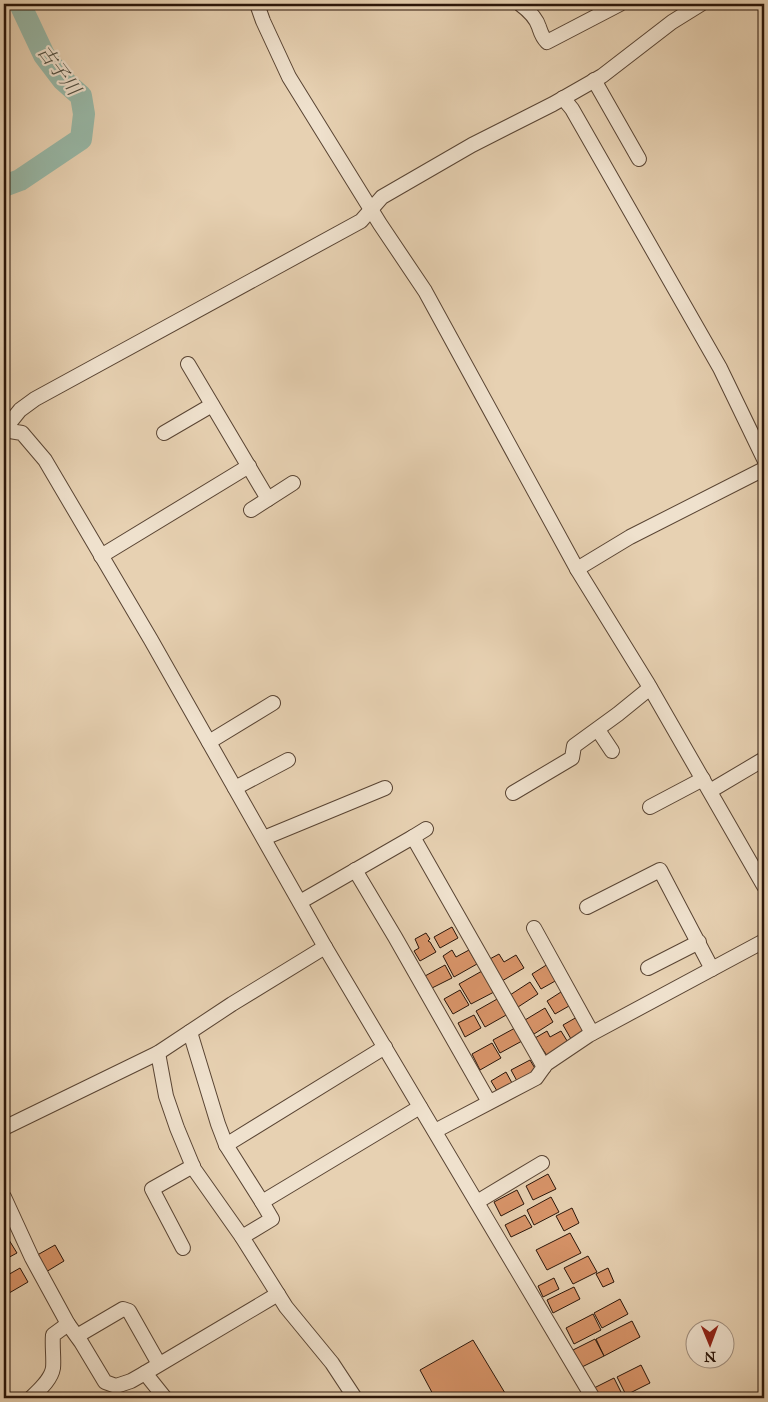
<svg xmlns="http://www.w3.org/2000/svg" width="768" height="1402" viewBox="0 0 768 1402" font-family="'IM FELL Great Primer','Noto Serif JP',serif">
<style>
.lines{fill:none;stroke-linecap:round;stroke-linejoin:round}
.river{stroke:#98b8a7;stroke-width:22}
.building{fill:#d89469;stroke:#2a1509}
.minor-casing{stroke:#594433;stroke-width:16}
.minor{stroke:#efe1cd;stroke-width:14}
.labels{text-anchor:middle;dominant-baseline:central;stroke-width:4.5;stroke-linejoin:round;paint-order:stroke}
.water-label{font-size:19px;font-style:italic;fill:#504e40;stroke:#efe1cd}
</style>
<rect width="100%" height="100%" fill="#e7d1b2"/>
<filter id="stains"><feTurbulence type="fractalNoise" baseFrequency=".004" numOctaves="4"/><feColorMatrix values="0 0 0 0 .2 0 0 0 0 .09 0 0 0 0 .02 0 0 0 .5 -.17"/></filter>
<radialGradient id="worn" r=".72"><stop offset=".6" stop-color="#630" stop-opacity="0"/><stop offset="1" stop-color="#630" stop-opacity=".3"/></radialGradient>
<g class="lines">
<path class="river" d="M4,186L20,180L81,139L84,114L81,96L63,80L44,55L20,4"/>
</g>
<g class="building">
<path d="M452,927L458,938L440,948L434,937Z"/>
<path d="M426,933L430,939L428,941L430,942L436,952L420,961L414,951L419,948L415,939Z"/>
<path d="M452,950L456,957L469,950L477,964L454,977L443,956Z"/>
<path d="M499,954L504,962L516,955L524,968L502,981L488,960Z"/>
<path d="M548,964L557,980L541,989L532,974Z"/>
<path d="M445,965L452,978L432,988L425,976Z"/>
<path d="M482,971L494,992L471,1004L459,984Z"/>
<path d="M530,982L538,994L518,1007L510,995Z"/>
<path d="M460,990L469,1005L453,1014L444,999Z"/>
<path d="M561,992L569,1006L555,1014L547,1001Z"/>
<path d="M499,998L508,1014L485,1027L476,1011Z"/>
<path d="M545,1008L553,1022L534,1034L525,1020Z"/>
<path d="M474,1015L481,1028L465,1037L458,1023Z"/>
<path d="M577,1017L585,1030L571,1039L563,1025Z"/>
<path d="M515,1028L522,1041L500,1053L493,1040Z"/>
<path d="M547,1031L550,1037L561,1031L569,1044L548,1057L535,1038Z"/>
<path d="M492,1043L501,1058L480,1070L472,1054Z"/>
<path d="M530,1060L536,1070L517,1081L511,1070Z"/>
<path d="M506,1072L512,1083L497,1091L491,1081Z"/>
<path d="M548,1174L556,1189L533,1200L526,1186Z"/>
<path d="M517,1190L524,1204L501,1216L494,1202Z"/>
<path d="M551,1197L559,1212L534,1225L527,1210Z"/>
<path d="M572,1208L579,1223L564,1231L556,1216Z"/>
<path d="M525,1215L532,1227L511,1237L505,1225Z"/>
<path d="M570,1233L581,1253L547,1270L536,1250Z"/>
<path d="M9,1240L17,1253L4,1260V1243Z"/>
<path d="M55,1245L64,1261L41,1275L32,1258Z"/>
<path d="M588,1256L597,1272L573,1284L564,1268Z"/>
<path d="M20,1268L28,1282L4,1296V1271L6,1276Z"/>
<path d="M608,1268L614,1282L603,1287L596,1274Z"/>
<path d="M554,1278L559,1289L543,1297L538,1286Z"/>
<path d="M574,1287L580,1299L553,1313L547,1300Z"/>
<path d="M620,1299L628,1314L602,1328L594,1313Z"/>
<path d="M593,1314L601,1330L574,1344L566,1328Z"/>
<path d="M632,1321L640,1337L604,1356L596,1339Z"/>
<path d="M595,1339L604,1356L580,1368L571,1351Z"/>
<path d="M473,1340L508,1398H435L420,1370Z"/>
<path d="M641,1365L650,1383L626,1395L617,1377Z"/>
<path d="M614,1378L623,1396L619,1398H594L590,1390Z"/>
</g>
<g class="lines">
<defs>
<g id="minor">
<path d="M257,4L263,21L289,77L380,224L425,291L577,569L648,684L764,886"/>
<path d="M520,4C528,10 536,17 539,27C541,33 542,37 547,42L620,4"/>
<path d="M594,80L639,159"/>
<path d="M563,98L572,109L720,368L764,459"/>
<path d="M188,364L268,499"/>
<path d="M164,433L212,405"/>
<path d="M251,510L293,483"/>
<path d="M101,556L249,466"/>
<path d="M577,569L630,537L764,469"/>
<path d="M598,730L612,751"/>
<path d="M209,742L273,703"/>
<path d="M235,788L288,760"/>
<path d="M710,791L764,759"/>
<path d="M513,793L572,758L574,746L618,714L650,688"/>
<path d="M650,807L703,779"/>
<path d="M413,837L426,829"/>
<path d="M264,838L385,788"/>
<path d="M355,870L395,937L489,1102"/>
<path d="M300,902L413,837L544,1067"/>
<path d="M587,907L660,870L712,969"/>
<path d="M534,928L592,1033"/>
<path d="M648,968L699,942"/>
<path d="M190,1032L218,1124L226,1145L262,1202"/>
<path d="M158,1053L166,1096L177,1128L194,1169L242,1237L286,1307L332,1363L355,1398"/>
<path d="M4,1128L158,1053L232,1004L325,947"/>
<path d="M435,1131L536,1078L546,1064L589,1035L764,941"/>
<path d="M226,1145L385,1047"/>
<path d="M4,1197L32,1258L68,1324L81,1342L105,1382L116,1386L131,1381L145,1373L165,1398"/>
<path d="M477,1202L542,1163"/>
<path d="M242,1237L272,1219L262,1202L420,1107"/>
<path d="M183,1248L152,1189L193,1166"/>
<path d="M77,1336L123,1309L129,1311L159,1364"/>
<path d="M145,1373L278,1294"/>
<path d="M31,1398C39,1390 51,1380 53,1368C54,1359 52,1346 53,1335L68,1324"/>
<path d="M593,1398L325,947L151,640L45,460L22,433L4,430L20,410L35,399L361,221L382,197L472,145L553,104L602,76L672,22L701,4"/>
</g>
</defs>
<use href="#minor" class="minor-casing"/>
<use href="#minor" class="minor"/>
</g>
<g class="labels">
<g class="water-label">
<text transform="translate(59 70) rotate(53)">古子川</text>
</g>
</g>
<rect width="768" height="1402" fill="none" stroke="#e7d1b2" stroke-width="20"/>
<rect x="5" y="5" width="758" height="1392" fill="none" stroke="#2a1509" stroke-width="2.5"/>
<rect x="10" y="10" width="748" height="1382" fill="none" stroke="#2a1509"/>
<g transform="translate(710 1344) rotate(179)"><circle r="24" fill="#efe1cd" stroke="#a08f7f"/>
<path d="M0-4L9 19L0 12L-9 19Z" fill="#8f2418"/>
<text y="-8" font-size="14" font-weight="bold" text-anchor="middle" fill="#2a1509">N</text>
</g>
<rect width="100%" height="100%" filter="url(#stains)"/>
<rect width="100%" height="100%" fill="url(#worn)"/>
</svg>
